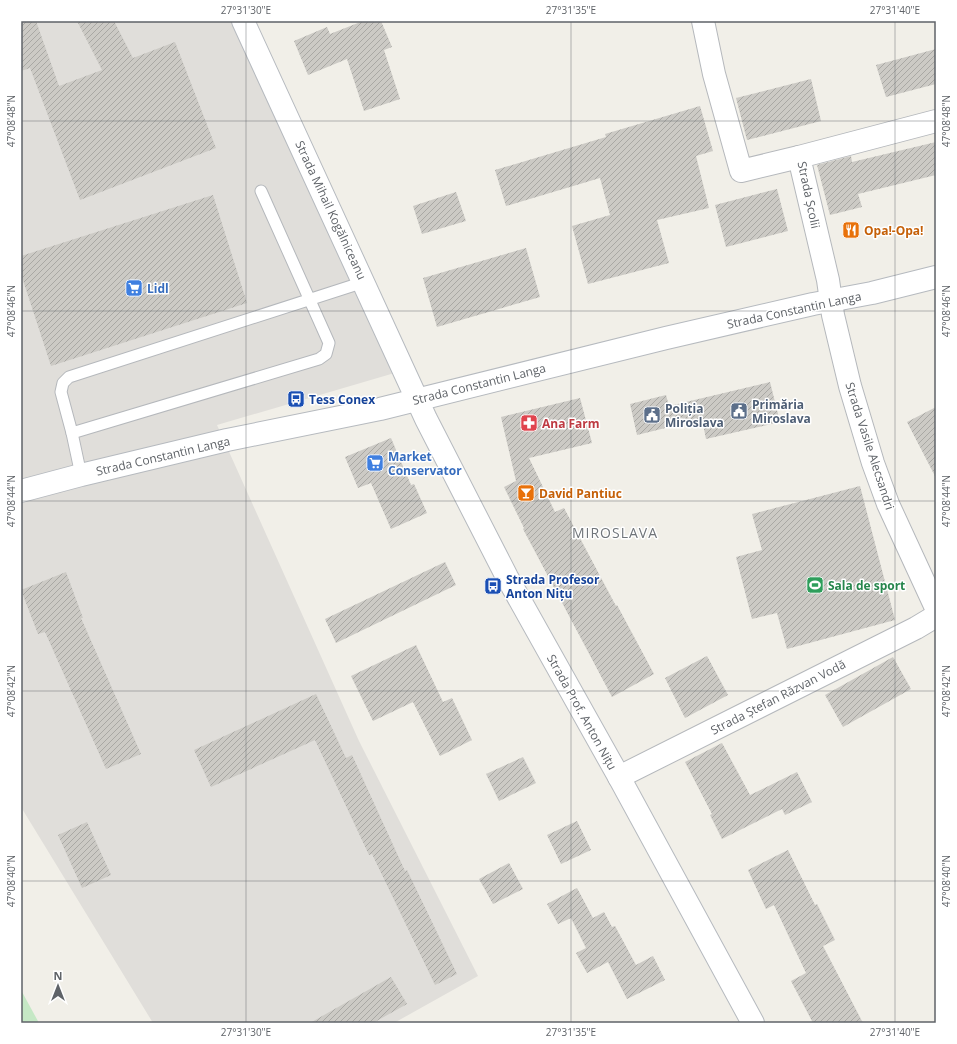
<svg xmlns="http://www.w3.org/2000/svg" width="957" height="1044" viewBox="0 0 957 1044" font-family="'Open Sans',sans-serif">
<style>
.industrial{fill:#e0deda}
.garden{fill:#c5e8c5}
.building{fill:url(#building-hatch)}
.lines{fill:none;stroke-linecap:round;stroke-linejoin:round}
.lane-casing{stroke:#b5b8bc;stroke-width:13}
.street-casing{stroke:#b5b8bc;stroke-width:24}
.secondary-casing{stroke:#b6babf;stroke-width:24}
.lane{stroke:#fff;stroke-width:11}
.street{stroke:#fff;stroke-width:22}
.secondary{stroke:#fff;stroke-width:22}
.ticks{fill:none;stroke:#5f6368;stroke-width:1;stroke-opacity:0.45}
.labels{text-anchor:middle;dominant-baseline:central;stroke-width:3;stroke-linejoin:round;paint-order:stroke}
.street-label{font-size:12px;fill:#5f6368;stroke:#fff}
.food-label{font-size:12px;font-weight:bold;fill:#c56008;stroke:#fff;text-anchor:start}
.shop-label{font-size:12px;font-weight:bold;fill:#366cbe;stroke:#fff;text-anchor:start}
.transit-label{font-size:12px;font-weight:bold;fill:#164399;stroke:#fff;text-anchor:start}
.service-label{font-size:12px;font-weight:bold;fill:#4e5e75;stroke:#fff;text-anchor:start}
.health-label{font-size:12px;font-weight:bold;fill:#be3a42;stroke:#fff;text-anchor:start}
.leisure-label{font-size:12px;font-weight:bold;fill:#27864d;stroke:#fff;text-anchor:start}
.quarter-label{font-size:14px;letter-spacing:1px;fill:#70757a;stroke:#fff}
.neatline{fill:none;stroke:#5f6368;stroke-width:1.5}
.ticks-label{font-size:10px;text-anchor:middle;fill:#5f6368}
</style>
<defs>
<pattern id="building-hatch" width="6" height="6" patternUnits="userSpaceOnUse"><rect width="6" height="6" fill="#cccac5"/><path d="M-1 1l2-2M0 6l6-6M5 7l2-2" fill="none" stroke="#a9a8a4"/></pattern>
</defs>
<rect width="100%" height="100%" fill="#f1efe8"/>
<path class="industrial" d="M21,21H233L398,372L217,425L359,741L478,976L394,1023H153L21,807Z"/>
<path class="garden" d="M21,990L39,1023H21Z"/>
<g class="building">
<path d="M21,21H36L59,86L102,70L77,21H114L133,58L175,42L216,148L80,200L30,68L21,71Z"/>
<path d="M363,21H381L392,47L384,50L400,99L364,111L347,59L308,75L294,41L327,27L330,34Z"/>
<path d="M936,49V84L886,97L876,65Z"/>
<path d="M811,79L821,121L747,140L736,98Z"/>
<path d="M700,106L713,151L696,156L709,208L657,220L669,263L588,284L572,226L610,215L600,178L506,206L495,170L606,137L605,134Z"/>
<path d="M936,142V175L858,194L862,207L830,215L817,165L851,156L852,162Z"/>
<path d="M777,189L788,231L726,247L715,205Z"/>
<path d="M456,192L466,221L422,234L413,206Z"/>
<path d="M213,195L247,303L51,366L21,274V256Z"/>
<path d="M526,248L540,297L437,327L423,278Z"/>
<path d="M770,382L780,422L706,439L702,419L637,435L630,404L666,395L669,406Z"/>
<path d="M580,398L592,443L529,458L555,512L564,508L616,606L617,605L654,674L612,697L523,529L524,528L504,487L516,481L501,417Z"/>
<path d="M936,407V478L907,422Z"/>
<path d="M391,438L411,485L414,484L427,513L391,529L371,483L358,488L345,457Z"/>
<path d="M860,486L895,620L787,649L777,613L752,619L736,557L762,550L752,514Z"/>
<path d="M445,562L456,585L336,643L325,619Z"/>
<path d="M66,572L83,618H81L141,754L106,769L45,632L38,634L21,590Z"/>
<path d="M416,645L443,702L452,698L472,740L440,756L413,702L373,721L351,676Z"/>
<path d="M707,656L728,695L685,718L665,678Z"/>
<path d="M893,657L911,689L843,727L825,695Z"/>
<path d="M316,694L346,758L352,755L405,871L407,870L457,974L435,985L372,854L369,855L315,740L211,787L194,750Z"/>
<path d="M722,743L750,795L797,772L812,802L785,815L782,809L722,839L710,815L712,814L685,762Z"/>
<path d="M523,757L536,783L499,801L486,774Z"/>
<path d="M577,821L591,850L561,864L547,835Z"/>
<path d="M87,822L111,875L82,888L58,835Z"/>
<path d="M788,850L815,905L817,904L835,940L823,946L863,1023H813L791,981L806,973L774,905L766,909L748,870Z"/>
<path d="M509,863L523,889L493,904L479,879Z"/>
<path d="M577,888L593,918L604,912L612,927L615,926L636,965L653,956L665,980L627,999L608,962L587,973L576,953L586,948L571,918L558,924L547,904Z"/>
<path d="M391,977L407,1004L373,1023H310Z"/>
</g>
<g class="lines">
<defs>
<g id="lane">
<path d="M261,191L329,343L326,354L319,359L72,433L61,392L63,383L69,377L364,282"/>
<path d="M72,433L81,475"/>
</g>
<g id="street">
<path d="M703,21L714,74L741,171L799,157"/>
<path d="M936,121L799,157L828,280L833,315L850,386L873,463L888,504L936,608"/>
<path d="M619,777L916,628L936,616"/>
</g>
<g id="secondary">
<path d="M243,21L426,419L507,577L619,777L753,1023"/>
<path d="M21,491L81,475L227,440L380,409L666,338L813,304L872,293L936,277"/>
</g>
</defs>
<use href="#lane" class="lane-casing"/>
<use href="#street" class="street-casing"/>
<use href="#secondary" class="secondary-casing"/>
<use href="#lane" class="lane"/>
<use href="#street" class="street"/>
<use href="#secondary" class="secondary"/>
</g>
<path class="ticks" d="M246,21V1023M571,21V1023M895,21V1023M21,121H936M21,311H936M21,501H936M21,691H936M21,881H936"/>
<defs>
<symbol id="restaurant-square" viewBox="-11 -11 22 22"><rect x="-9" y="-9" width="18" height="18" rx="4" fill="#e8710a" stroke="#fff"/><path d="M-5-6h1v4h1v-4h1v4h1v-4h1v5L-1.5 .5V6h-2V.5L-5-1ZM5-6V6H3V1.5H1.5Q1.5-4 5-6Z" fill="#fff"/></symbol>
<symbol id="supermarket-square" viewBox="-11 -11 22 22"><rect x="-9" y="-9" width="18" height="18" rx="4" fill="#3f7fe0" stroke="#fff"/><path d="M-6-5.5h2.5l.6 2H6L4.5 2H-2.5L-4.4-4H-6ZM-1.5 3.2a1.3 1.3 0 1 0 .1 0ZM3 3.2a1.3 1.3 0 1 0 .1 0Z" fill="#fff"/></symbol>
<symbol id="bus-square" viewBox="-11 -11 22 22"><rect x="-9" y="-9" width="18" height="18" rx="4" fill="#1a4fb4" stroke="#fff"/><path d="M-5-6H5V4H4V6H2V4H-2V6H-4V4H-5ZM-3.5-4V0h7V-4ZM-3.5 1.2v1.5H-2V1.2ZM2 1.2v1.5H3.5V1.2Z" fill="#fff"/></symbol>
<symbol id="civic-square" viewBox="-11 -11 22 22"><rect x="-9" y="-9" width="18" height="18" rx="4" fill="#5c6f8a" stroke="#fff"/><path d="M-.6-6.5H3V-4.5H.6V-3L4-1V1h2V6H-6V1h2V-1L-.6-3ZM-1.2 2.5V6h2.4V2.5Z" fill="#fff"/></symbol>
<symbol id="pharmacy-square" viewBox="-11 -11 22 22"><rect x="-9" y="-9" width="18" height="18" rx="4" fill="#e0444e" stroke="#fff"/><path d="M-2-6h4v4h4v4h-4v4h-4v-4h-4v-4h4Z" fill="#fff"/></symbol>
<symbol id="bar-square" viewBox="-11 -11 22 22"><rect x="-9" y="-9" width="18" height="18" rx="4" fill="#e8710a" stroke="#fff"/><path d="M-6-5H6L.8 .8V4.5H3.5V6h-7V4.5H-.8V.8Z" fill="#fff"/></symbol>
<symbol id="stadium-square" viewBox="-11 -11 22 22"><rect x="-9" y="-9" width="18" height="18" rx="4" fill="#2e9e5b" stroke="#fff"/><path d="M0-5a6.5 5 0 1 0 0 10a6.5 5 0 1 0 0-10ZM-3.5-1.8h7v3.6h-7Z" fill="#fff"/></symbol>
</defs>
<g fill-rule="evenodd">
<use href="#restaurant-square" x="841" y="220" width="20" height="20"/>
<use href="#supermarket-square" x="124" y="278" width="20" height="20"/>
<use href="#bus-square" x="286" y="389" width="20" height="20"/>
<use href="#civic-square" x="729" y="401" width="20" height="20"/>
<use href="#civic-square" x="642" y="405" width="20" height="20"/>
<use href="#pharmacy-square" x="519" y="413" width="20" height="20"/>
<use href="#supermarket-square" x="365" y="453" width="20" height="20"/>
<use href="#bar-square" x="516" y="483" width="20" height="20"/>
<use href="#stadium-square" x="805" y="575" width="20" height="20"/>
<use href="#bus-square" x="483" y="576" width="20" height="20"/>
</g>
<g class="labels">
<g class="street-label">
<text transform="translate(809 195) rotate(78)">Strada Școlii</text>
<text transform="translate(331 210) rotate(65)">Strada Mihail Kogălniceanu</text>
<text transform="translate(794 310) rotate(-12)">Strada Constantin Langa</text>
<text transform="translate(479 384) rotate(-14)">Strada Constantin Langa</text>
<text transform="translate(870 446) rotate(72)">Strada Vasile Alecsandri</text>
<text transform="translate(163 456) rotate(-13)">Strada Constantin Langa</text>
<text transform="translate(778 697) rotate(-27)">Strada Ștefan Răzvan Vodă</text>
<text transform="translate(582 712) rotate(61)">Strada Prof. Anton Nițu</text>
</g>
<g class="food-label">
<text x="864" y="230">Opa!-Opa!</text>
<text x="539" y="493">David Pantiuc</text>
</g>
<g class="shop-label">
<text x="147" y="288">Lidl</text>
<text x="388" y="456">Market<tspan x="388" dy="14">Conservator</tspan></text>
</g>
<g class="transit-label">
<text x="309" y="399">Tess Conex</text>
<text x="506" y="579">Strada Profesor<tspan x="506" dy="14">Anton Nițu</tspan></text>
</g>
<g class="service-label">
<text x="752" y="404">Primăria<tspan x="752" dy="14">Miroslava</tspan></text>
<text x="665" y="408">Poliția<tspan x="665" dy="14">Miroslava</tspan></text>
</g>
<g class="health-label">
<text x="542" y="423">Ana Farm</text>
</g>
<g class="leisure-label">
<text x="828" y="585">Sala de sport</text>
</g>
<g class="quarter-label">
<text x="615" y="532">MIROSLAVA</text>
</g>
</g>
<rect width="957" height="1044" fill="none" stroke="#ffffff" stroke-width="44"/>
<g transform="translate(58 986)" stroke="#ffffff" stroke-width="3" paint-order="stroke">
<path d="M0-3L7 15L0 10L-7 15Z" fill="#5f6368"/>
<text y="-6" font-size="11" font-weight="bold" text-anchor="middle" fill="#5f6368">N</text>
</g>
<rect x="22" y="22" width="913" height="1000" class="neatline"/>
<g class="ticks-label">
<text x="246" y="14">27°31'30"E</text>
<text x="571" y="14">27°31'35"E</text>
<text x="895" y="14">27°31'40"E</text>
<text transform="translate(11 121) rotate(-90)" y="4">47°08'48"N</text>
<text transform="translate(946 121) rotate(-90)" y="4">47°08'48"N</text>
<text transform="translate(11 311) rotate(-90)" y="4">47°08'46"N</text>
<text transform="translate(946 311) rotate(-90)" y="4">47°08'46"N</text>
<text transform="translate(11 501) rotate(-90)" y="4">47°08'44"N</text>
<text transform="translate(946 501) rotate(-90)" y="4">47°08'44"N</text>
<text transform="translate(11 691) rotate(-90)" y="4">47°08'42"N</text>
<text transform="translate(946 691) rotate(-90)" y="4">47°08'42"N</text>
<text transform="translate(11 881) rotate(-90)" y="4">47°08'40"N</text>
<text transform="translate(946 881) rotate(-90)" y="4">47°08'40"N</text>
<text x="246" y="1036">27°31'30"E</text>
<text x="571" y="1036">27°31'35"E</text>
<text x="895" y="1036">27°31'40"E</text>
</g>
</svg>
